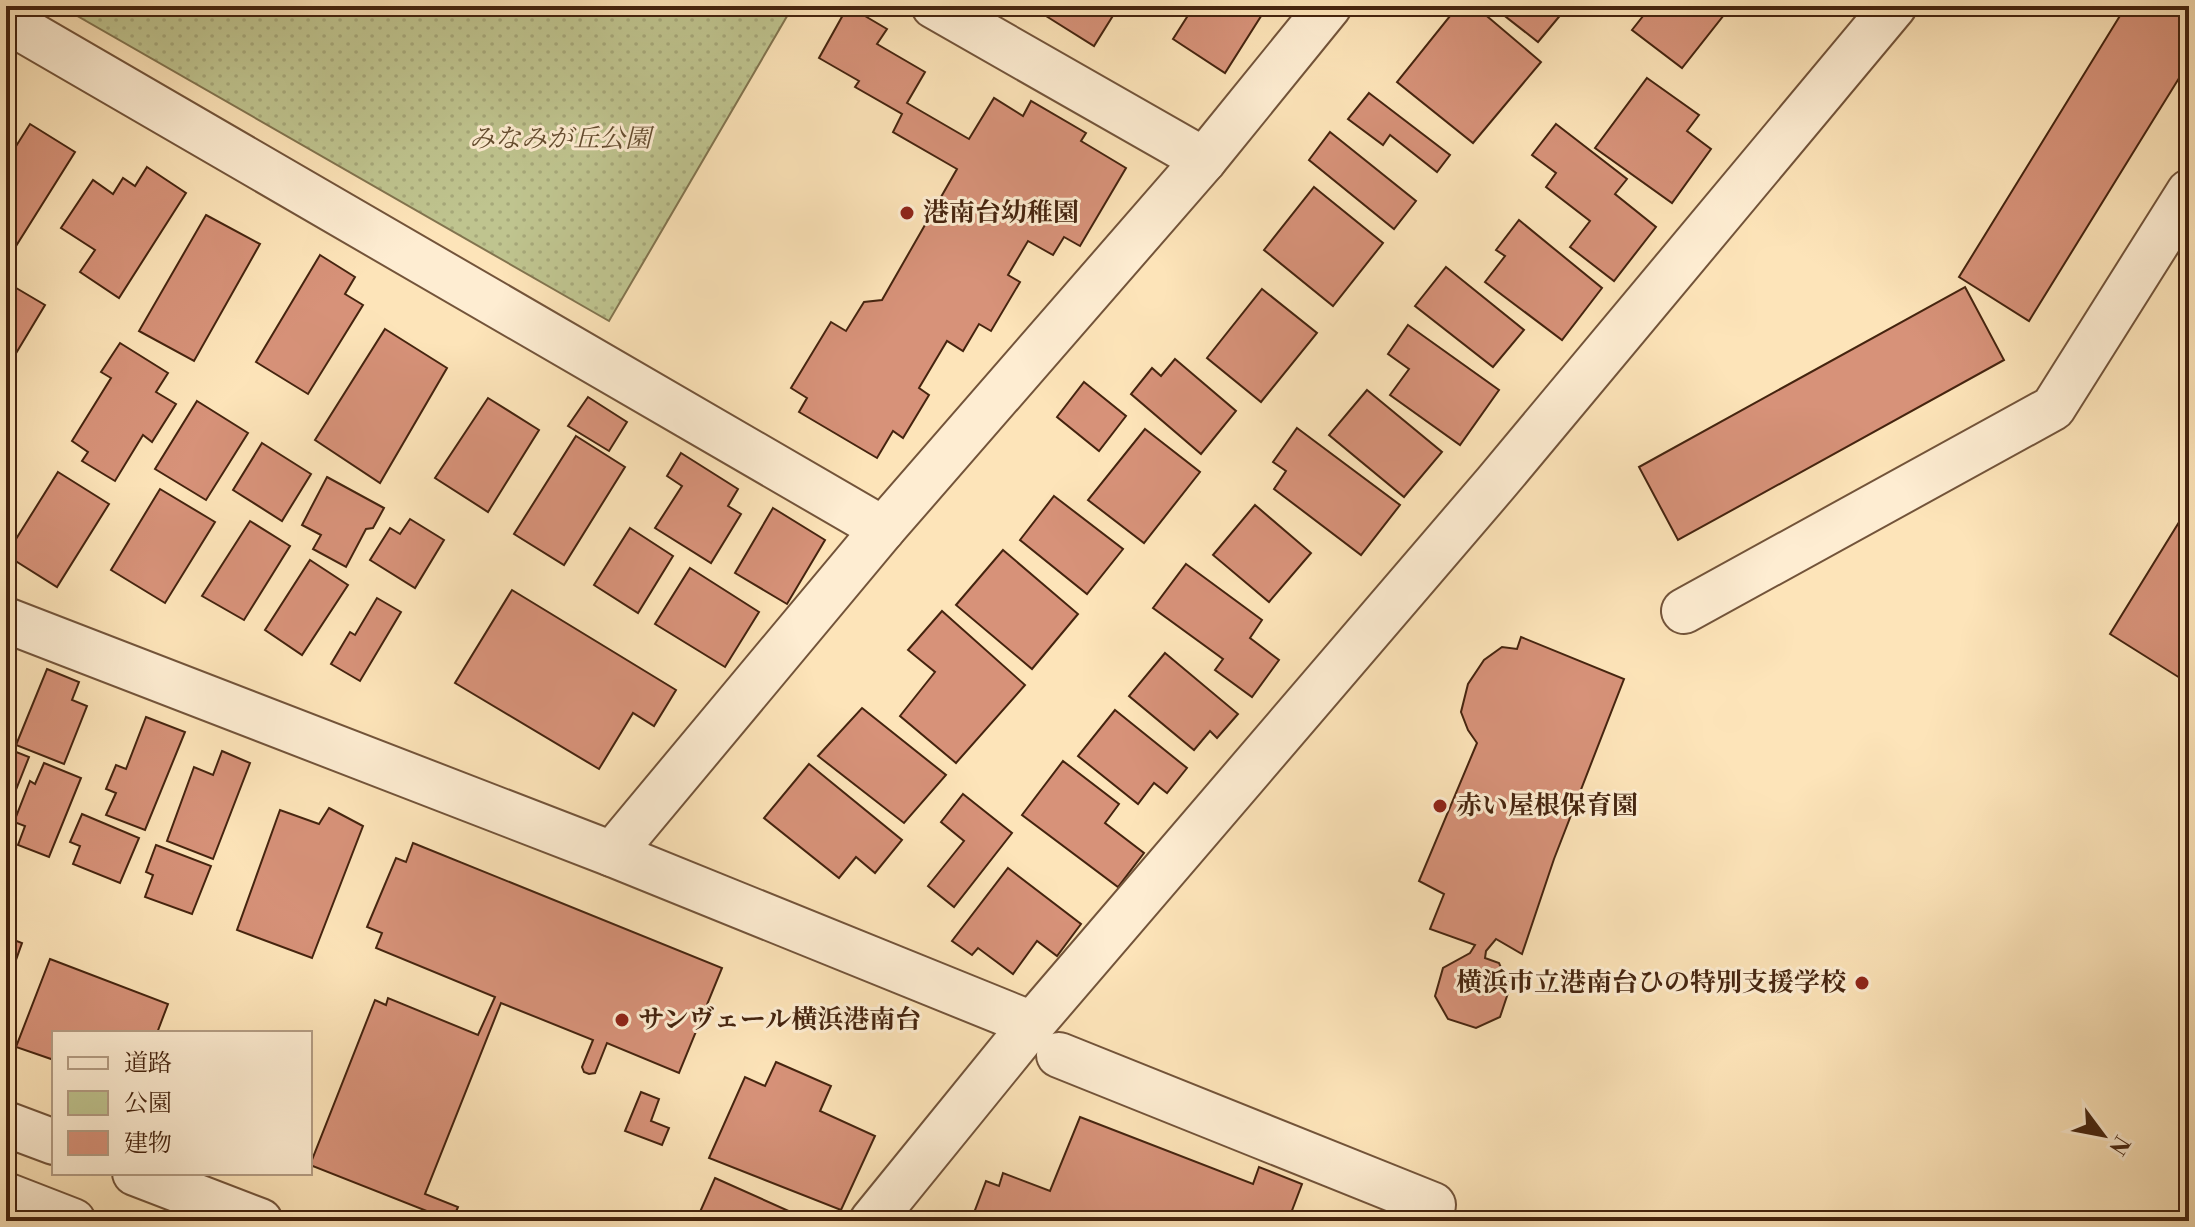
<svg xmlns="http://www.w3.org/2000/svg" width="2195" height="1227" viewBox="0 0 2195 1227" font-family="'Libre Bodoni','Noto Serif JP',serif">
<style>
.green{fill:url(#green-dots);stroke:#82744f;stroke-width:2}
.building{fill:#d79279;stroke:#45240f;stroke-width:2}
.lines{fill:none;stroke-linecap:round;stroke-linejoin:round}
.minor-casing{stroke:#73543a;stroke-width:48}
.minor{stroke:#feedd2;stroke-width:44}
.poi-dot{fill:#8f2418;stroke:#feedd2;stroke-width:3}
.labels{text-anchor:middle;dominant-baseline:central;stroke-width:6;stroke-linejoin:round;paint-order:stroke}
.park-label{font-size:26px;font-style:italic;fill:#644c2f;stroke:#feedd2}
.poi-label{font-size:26px;font-weight:bold;fill:#45240f;stroke:#feedd2;text-anchor:start}
</style>
<defs>
<pattern id="green-dots" width="8" height="8" patternUnits="userSpaceOnUse" patternTransform="scale(2)"><rect width="8" height="8" fill="#bfc48f"/><path d="M2 2h.1M6 6h.1" fill="none" stroke="#a6a87a" stroke-width="1.8" stroke-linecap="round"/></pattern>
</defs>
<rect width="100%" height="100%" fill="#fde4b9"/>
<filter id="stains"><feTurbulence type="fractalNoise" baseFrequency=".0025" numOctaves="4"/><feColorMatrix values="0 0 0 0 .2 0 0 0 0 .09 0 0 0 0 .02 0 0 0 .5 -.17"/></filter>
<radialGradient id="worn" r=".72"><stop offset=".6" stop-color="#630" stop-opacity="0"/><stop offset="1" stop-color="#630" stop-opacity=".3"/></radialGradient>
<path class="green" d="M60,6H793L609,321Z"/>
<g class="building">
<path d="M848,6L887,29L877,44L925,72L907,103L969,139L994,98L1023,116L1031,101L1086,133L1081,141L1126,168L1080,246L1064,237L1053,255L1028,241L1008,275L1020,282L991,331L979,324L963,351L947,341L919,388L929,395L903,438L893,431L877,458L799,412L807,398L791,388L831,322L846,331L864,302L882,300L957,169L893,132L902,114L855,87L859,81L819,58Z"/>
<path d="M1052,6H1119L1094,46L1046,16Z"/>
<path d="M1194,6H1252L1263,13L1225,73L1173,39Z"/>
<path d="M1458,6H1475L1541,62L1473,143L1397,82Z"/>
<path d="M1492,6H1568L1538,42Z"/>
<path d="M1651,6H1731L1682,68L1632,30Z"/>
<path d="M2126,6H2189V62L2029,321L1959,277Z"/>
<path d="M1647,78L1699,115L1687,131L1711,149L1672,203L1595,148Z"/>
<path d="M1369,93L1450,155L1437,172L1390,135L1383,145L1348,119Z"/>
<path d="M30,124L75,152L6,262V162Z"/>
<path d="M1556,124L1627,179L1615,194L1656,227L1614,281L1570,247L1590,221L1546,187L1556,173L1532,155Z"/>
<path d="M1330,132L1416,201L1394,229L1309,160Z"/>
<path d="M147,167L186,193L119,298L80,272L95,250L61,228L93,180L113,194L123,178L135,186Z"/>
<path d="M1314,187L1383,243L1333,306L1264,250Z"/>
<path d="M206,215L260,244L194,361L139,331Z"/>
<path d="M1519,220L1602,288L1562,340L1485,282L1505,256L1496,250Z"/>
<path d="M320,255L355,277L345,294L363,305L308,394L256,362Z"/>
<path d="M1446,267L1524,330L1493,367L1415,306Z"/>
<path d="M6,282L45,305L6,370Z"/>
<path d="M1965,287L2004,360L1678,540L1639,467Z"/>
<path d="M1262,289L1317,333L1261,402L1207,358Z"/>
<path d="M1408,325L1499,390L1460,445L1390,395L1409,369L1388,354Z"/>
<path d="M385,329L447,368L380,483L315,440Z"/>
<path d="M120,343L168,373L156,392L176,404L152,442L143,435L115,481L82,461L88,452L72,441L111,378L101,372Z"/>
<path d="M1175,359L1236,411L1201,454L1131,394L1152,368L1161,376Z"/>
<path d="M1084,382L1126,416L1099,451L1057,417Z"/>
<path d="M1367,390L1442,452L1404,497L1329,435Z"/>
<path d="M588,397L627,422L609,451L568,426Z"/>
<path d="M488,398L539,430L488,512L435,478Z"/>
<path d="M197,401L248,433L206,500L155,469Z"/>
<path d="M1297,428L1400,505L1361,555L1274,489L1286,471L1273,462Z"/>
<path d="M1145,429L1200,472L1144,543L1088,500Z"/>
<path d="M576,436L625,467L564,565L514,534Z"/>
<path d="M262,443L311,474L282,521L233,490Z"/>
<path d="M681,453L738,489L728,506L741,514L711,563L655,528L682,486L667,476Z"/>
<path d="M58,472L109,504L57,587L6,555Z"/>
<path d="M327,477L384,508L373,528L366,529L346,567L313,549L321,535L302,525Z"/>
<path d="M160,489L215,522L165,603L111,570Z"/>
<path d="M1054,496L1123,549L1087,594L1020,540Z"/>
<path d="M1255,505L1311,553L1269,602L1213,555Z"/>
<path d="M2189,506V664L2180,678L2110,634Z"/>
<path d="M773,508L825,540L787,604L735,573Z"/>
<path d="M410,519L444,540L415,588L370,560L390,528L400,534Z"/>
<path d="M250,521L290,546L244,620L202,596Z"/>
<path d="M630,528L673,556L638,613L594,585Z"/>
<path d="M1003,550L1078,614L1032,669L956,605Z"/>
<path d="M310,560L348,585L302,655L265,630Z"/>
<path d="M1186,564L1262,620L1250,638L1279,660L1252,697L1215,670L1223,659L1153,608Z"/>
<path d="M690,568L759,612L725,667L655,624Z"/>
<path d="M512,590L676,690L654,726L633,713L599,769L455,683Z"/>
<path d="M377,598L401,612L360,681L331,664L350,632L355,635Z"/>
<path d="M942,611L1025,685L956,763L900,716L935,672L908,650Z"/>
<path d="M1521,637L1624,679L1554,859L1522,954L1496,939L1486,951L1485,958L1499,963L1510,987L1500,1017L1476,1028L1448,1019L1435,996L1443,968L1470,953L1475,945L1430,929L1444,894L1419,881L1477,743L1468,730L1461,712L1468,684L1484,660L1502,647L1517,649Z"/>
<path d="M1165,653L1238,714L1217,738L1210,731L1194,750L1129,696Z"/>
<path d="M47,669L79,682L72,700L87,706L64,764L16,745Z"/>
<path d="M862,708L946,775L904,823L818,756Z"/>
<path d="M1115,710L1187,768L1167,793L1154,783L1138,804L1078,756Z"/>
<path d="M146,717L185,732L145,830L106,815L116,793L106,789L116,765L126,769Z"/>
<path d="M6,748L29,757L6,815Z"/>
<path d="M222,751L250,763L213,859L167,841L194,767L213,775Z"/>
<path d="M1063,761L1119,804L1105,823L1144,853L1118,887L1022,815Z"/>
<path d="M44,763L81,778L49,857L18,845L25,826L14,822L30,781L35,784Z"/>
<path d="M809,764L902,840L875,873L856,857L839,878L764,818Z"/>
<path d="M963,794L1012,833L954,907L928,886L964,841L941,822Z"/>
<path d="M329,808L363,826L312,958L237,930L280,810L319,824Z"/>
<path d="M82,814L139,838L120,883L73,864L80,846L70,842Z"/>
<path d="M413,843L722,968L679,1073L607,1043L595,1073L589,1074L584,1072L582,1067L593,1040L501,1003L425,1194L458,1207L452,1221L310,1165L375,1000L386,1005L388,998L478,1035L495,997L376,948L382,933L367,927L396,858L406,862Z"/>
<path d="M156,845L211,866L192,914L145,897L153,875L146,872Z"/>
<path d="M1008,868L1081,924L1057,956L1037,941L1013,974L978,948L972,955L952,941Z"/>
<path d="M6,937L22,943L6,988Z"/>
<path d="M50,959L168,1004L157,1033H54V1060L16,1047Z"/>
<path d="M776,1062L831,1086L820,1111L875,1136L841,1210L709,1158L745,1077L765,1086Z"/>
<path d="M641,1092L659,1099L651,1121L669,1128L662,1145L625,1131Z"/>
<path d="M1080,1117L1253,1184L1259,1167L1302,1184L1288,1221H950L951,1219L972,1218L986,1181L999,1186L1003,1173L1050,1191Z"/>
<path d="M715,1178L811,1221H696Z"/>
</g>
<g class="lines">
<defs>
<g id="minor">
<path d="M934,6L1204,160"/>
<path d="M6,20L883,529"/>
<path d="M1684,611L2053,408L2189,192"/>
<path d="M6,620L612,854L1032,1024"/>
<path d="M612,854L883,529L1204,160L1329,6"/>
<path d="M1059,1055L1433,1205L1427,1221"/>
<path d="M6,1124L54,1142"/>
<path d="M135,1173L260,1221"/>
<path d="M6,1195L73,1221"/>
<path d="M872,1221L1028,1029L1496,483L1894,6"/>
</g>
</defs>
<use href="#minor" class="minor-casing"/>
<use href="#minor" class="minor"/>
</g>
<g class="poi-dot">
<circle cx="907" cy="213" r="8"/>
<circle cx="1440" cy="806" r="8"/>
<circle cx="1862" cy="983" r="8"/>
<circle cx="622" cy="1020" r="8"/>
</g>
<g class="labels">
<g class="park-label">
<text x="560" y="139">みなみが丘公園</text>
</g>
<g class="poi-label">
<text x="923" y="213">港南台幼稚園</text>
<text x="1456" y="806">赤い屋根保育園</text>
<text x="1846" y="983" text-anchor="end">横浜市立港南台ひの特別支援学校</text>
<text x="638" y="1020">サンヴェール横浜港南台</text>
</g>
</g>
<rect width="2195" height="1227" fill="none" stroke="#fde4b9" stroke-width="32"/>
<rect x="8" y="8" width="2179" height="1211" fill="none" stroke="#45240f" stroke-width="4"/>
<rect x="16" y="16" width="2163" height="1195" fill="none" stroke="#45240f" stroke-width="2"/>
<rect x="52" y="1031" width="260" height="144" fill="#feedd2" stroke="#b49d84" stroke-width="2"/>
<rect x="68" y="1057" width="40" height="12" fill="#feedd2" stroke="#b49d84" stroke-width="2"/>
<text x="124" y="1071" font-size="24" fill="#45240f">道路</text>
<rect x="68" y="1091" width="40" height="24" fill="#bfc48f" stroke="#b49d84" stroke-width="2"/>
<text x="124" y="1111" font-size="24" fill="#45240f">公園</text>
<rect x="68" y="1131" width="40" height="24" fill="#d79279" stroke="#b49d84" stroke-width="2"/>
<text x="124" y="1151" font-size="24" fill="#45240f">建物</text>
<g transform="translate(2103 1135) rotate(122)" stroke="#feedd2" stroke-width="6" paint-order="stroke">
<path d="M0-6L14 30L0 20L-14 30Z" fill="#45240f"/>
<text y="-12" font-size="22" font-weight="bold" text-anchor="middle" fill="#45240f">N</text>
</g>
<rect width="100%" height="100%" filter="url(#stains)"/>
<rect width="100%" height="100%" fill="url(#worn)"/>
</svg>
